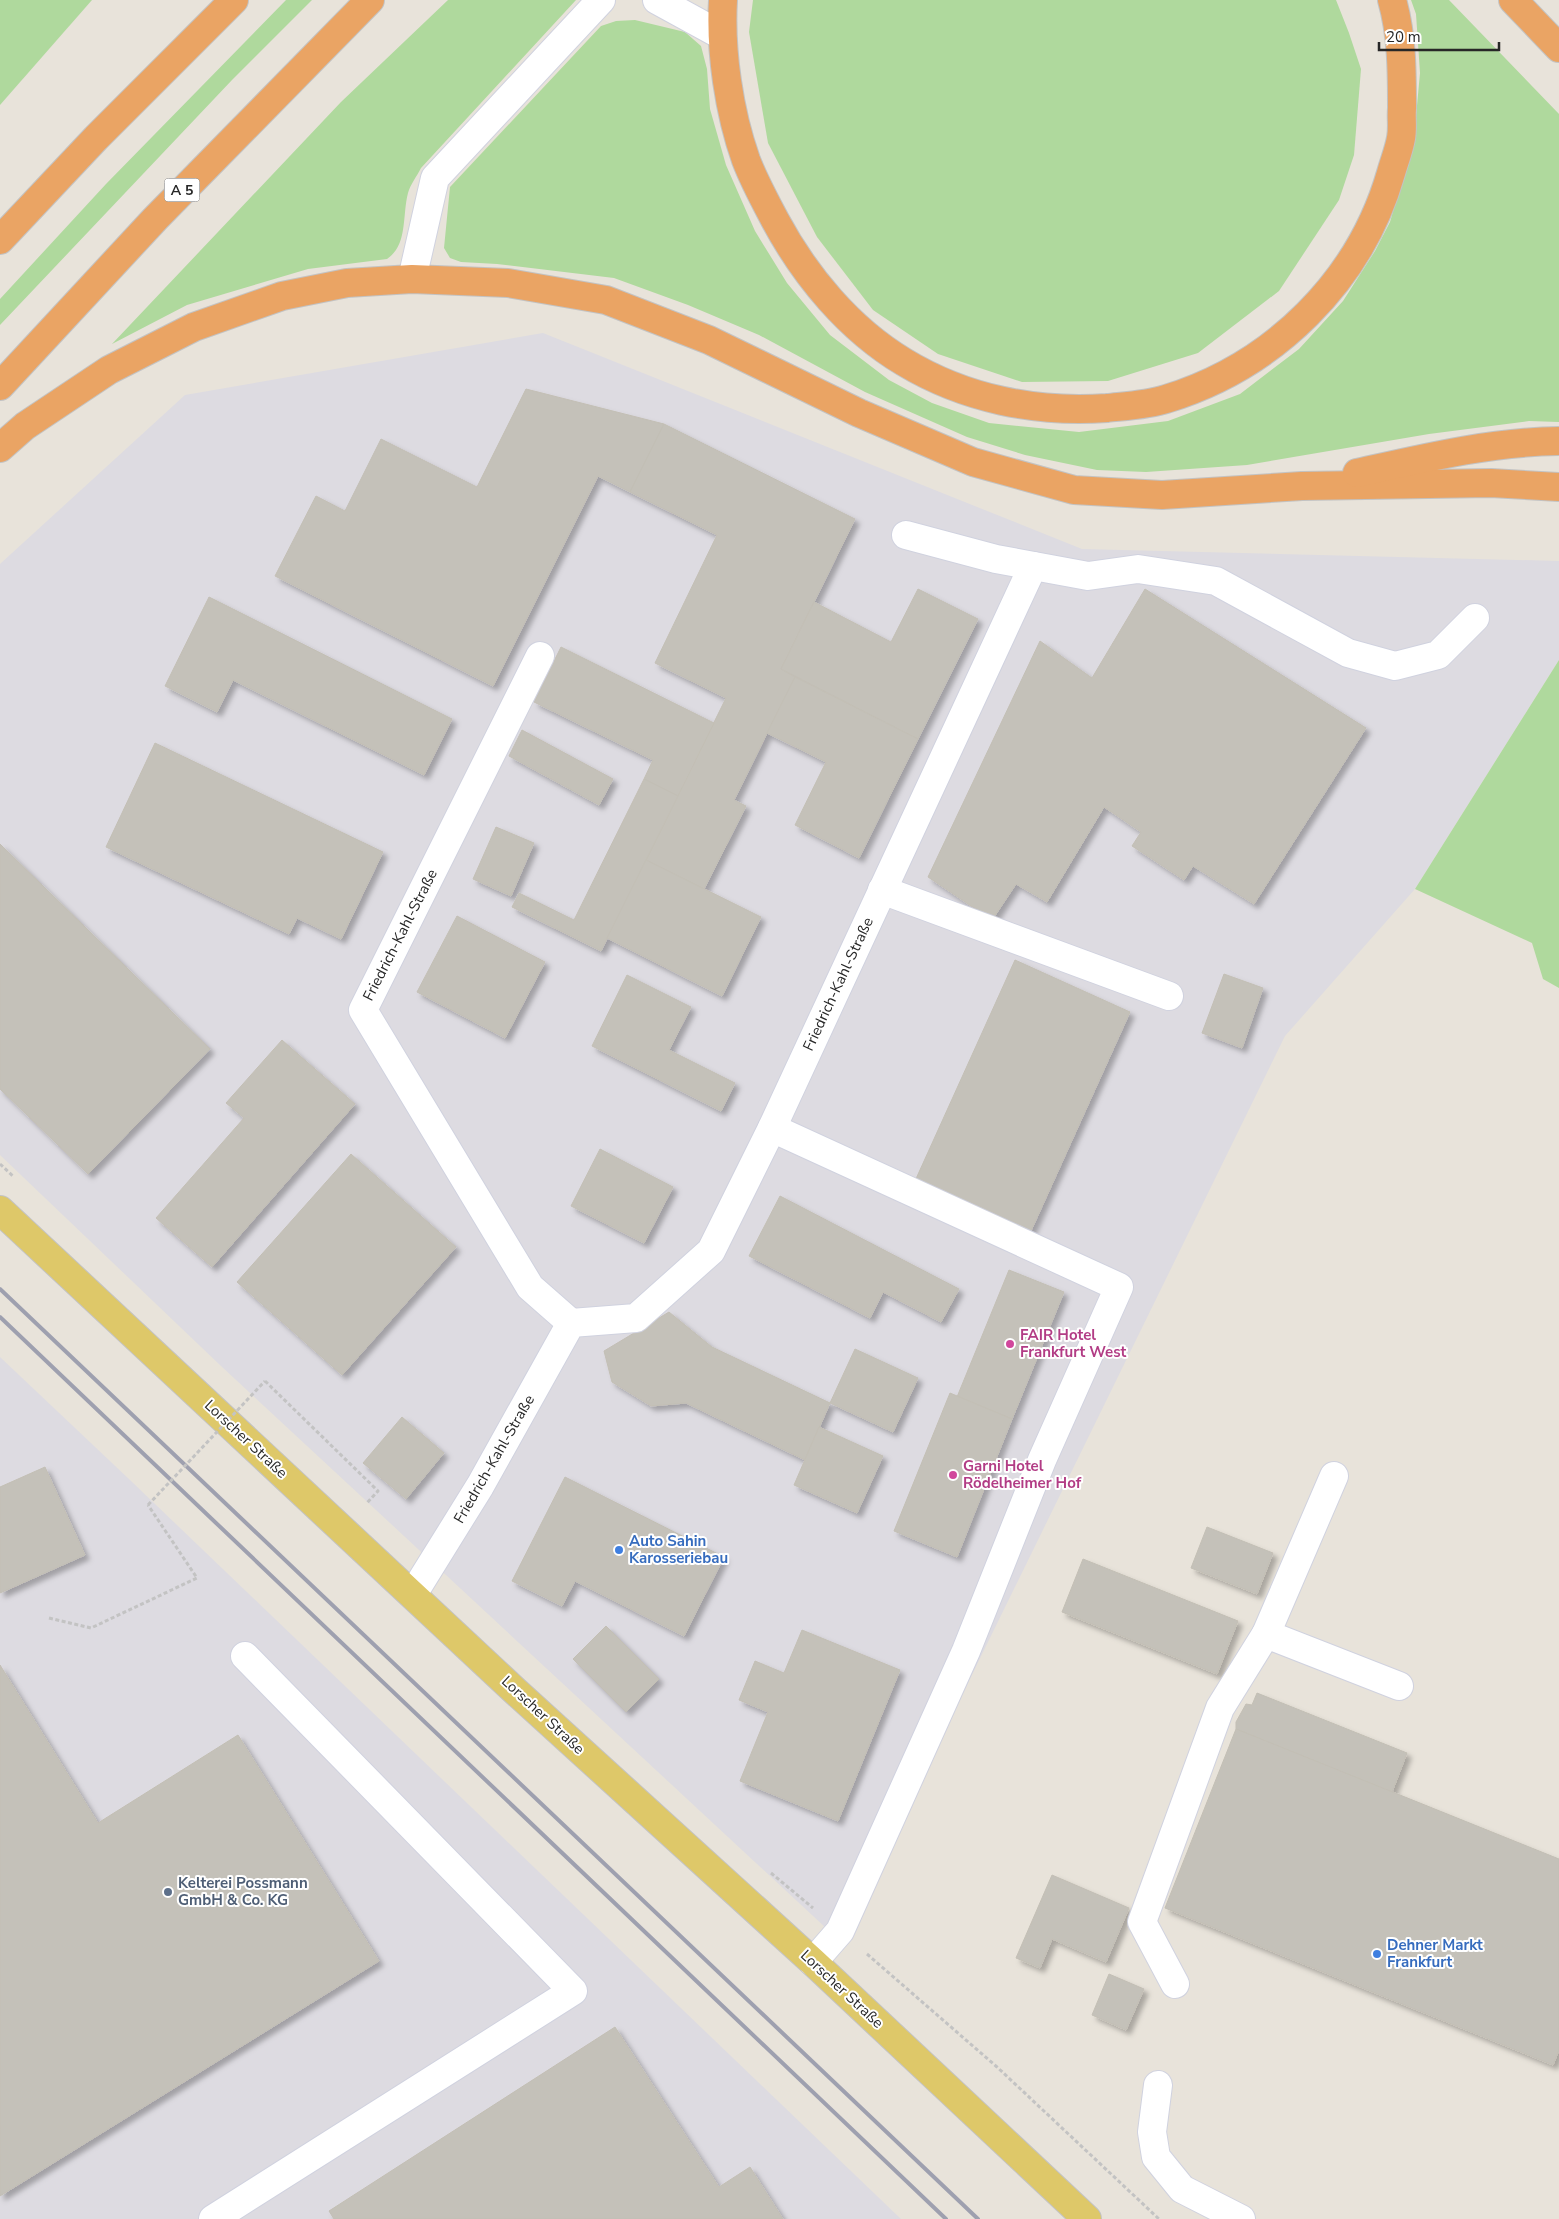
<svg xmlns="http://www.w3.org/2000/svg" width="1559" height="2219" viewBox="0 0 1559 2219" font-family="'Nunito Sans',sans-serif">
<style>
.industrial{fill:#dddbe1}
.green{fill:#afd99d}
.building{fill:#c4c1b9;stroke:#c3bfb5;filter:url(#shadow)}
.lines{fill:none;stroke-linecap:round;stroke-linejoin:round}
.minor-casing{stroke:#d0d2df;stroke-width:30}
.major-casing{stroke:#c3c3c3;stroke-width:30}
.highway-casing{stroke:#c3c3c3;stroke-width:30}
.path{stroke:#c3c3c3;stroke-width:3;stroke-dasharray:4 2.5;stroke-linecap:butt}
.minor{stroke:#fff;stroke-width:28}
.major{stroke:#dec869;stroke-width:28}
.highway{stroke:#eaa464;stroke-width:28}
.rail{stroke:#9ea0af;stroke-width:4}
.path-bridge{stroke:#c3c3c3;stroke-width:3;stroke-dasharray:4 2.5;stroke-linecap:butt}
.hotel-dot{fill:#d1479c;stroke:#fff;stroke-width:2}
.shop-dot{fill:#3f7fe0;stroke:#fff;stroke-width:2}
.service-dot{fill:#5c6f8a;stroke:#fff;stroke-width:2}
.labels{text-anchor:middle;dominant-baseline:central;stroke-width:4;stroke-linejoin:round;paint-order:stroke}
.shield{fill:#fff;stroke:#686868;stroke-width:1}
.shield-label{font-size:14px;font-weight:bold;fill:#272727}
.street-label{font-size:15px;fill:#272727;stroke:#fff}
.hotel-label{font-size:15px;font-weight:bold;fill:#b23c85;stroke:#fff;text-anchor:start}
.shop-label{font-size:15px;font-weight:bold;fill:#366cbe;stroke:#fff;text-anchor:start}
.service-label{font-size:15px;font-weight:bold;fill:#4e5e75;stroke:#fff;text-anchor:start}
</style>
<defs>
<filter id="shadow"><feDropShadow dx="4.5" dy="4.5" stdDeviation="2.5" flood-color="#0004"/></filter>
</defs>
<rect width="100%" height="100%" fill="#e8e3da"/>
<g class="industrial">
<path d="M543,333L1082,549L1559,561V660L1415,889L1285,1036L841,1942L221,1366L0,1155V564L185,395Z"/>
<path d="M0,1357L130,1480L901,2219H0Z"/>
</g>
<g class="green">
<path d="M0,0H92L0,105Z"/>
<path d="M286,0H312L232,80L0,325V299L106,184Z"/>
<path d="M448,0H576L421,168C417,176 410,185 408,193C402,216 408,245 387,259L308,269L187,305L112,344L341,102Z"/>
<path d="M753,0H1336L1349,33L1361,69L1354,155L1339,200L1279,291L1198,353L1108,381L1022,382L938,354L873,310L817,237L768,143L749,32Z"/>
<path d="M1411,0H1449L1559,114V422L1529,421L1429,434L1247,465L1146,472L1097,470L1025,455L967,437L865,392L759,335L688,305L614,278L497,264L461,262L450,258L444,248L450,187L601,26L616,21L635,20L685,32L701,46L707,69L710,109L726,165L755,231L787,283L830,335L889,380L932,403L989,423L1079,432L1168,421L1240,394L1299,349L1343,301L1375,251L1390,222L1414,138L1420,73L1416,14Z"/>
<path d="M1559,660V988L1543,979L1532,943L1415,889Z"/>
</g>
<g class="building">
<path d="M526,389L664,424L630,492L598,476L493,686L275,576L316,496L345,511L381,439L477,487Z"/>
<path d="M664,424L855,519L781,669L795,677L734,800L746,806L704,889L646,860L726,698L655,663L717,535L630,492Z"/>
<path d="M918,589L978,619L918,739L781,669L814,602L891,642Z"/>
<path d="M1145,589L1366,728L1254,904L1193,866L1184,880L1132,846L1141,832L1104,807L1047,902L1016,884L992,920L928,877L1040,641L1092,678Z"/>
<path d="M209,597L452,719L424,775L233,680L217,712L165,686Z"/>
<path d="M561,647L714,723L678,796L644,779L653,760L534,702Z"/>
<path d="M795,677L918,739L859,858L795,825L826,762L767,733Z"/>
<path d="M522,730L613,779L599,805L509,756Z"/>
<path d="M155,743L383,852L341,939L297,918L289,934L106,847Z"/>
<path d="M644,779L678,796L601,951L512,907L519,893L574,920Z"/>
<path d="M496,827L534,843L511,896L473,879Z"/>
<path d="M0,844L210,1049L88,1174L0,1089Z"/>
<path d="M646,860L761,917L722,996L607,938Z"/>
<path d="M457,916L545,962L505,1038L417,992Z"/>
<path d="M1015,960L1130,1012L1030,1233L915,1181Z"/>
<path d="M1224,974L1263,988L1242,1048L1202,1033Z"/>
<path d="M627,975L691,1007L669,1050L735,1083L721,1111L592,1046Z"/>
<path d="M282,1040L355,1104L212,1267L156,1218L244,1118L226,1103Z"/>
<path d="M600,1149L673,1187L644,1243L571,1206Z"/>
<path d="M351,1154L456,1247L342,1375L237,1282Z"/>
<path d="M780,1196L959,1289L941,1322L883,1292L870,1318L749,1256Z"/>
<path d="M1009,1270L1064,1292L1012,1419L957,1397Z"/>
<path d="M669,1312L712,1347L830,1403L805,1460L686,1403L651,1406L612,1382L604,1351Z"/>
<path d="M855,1349L918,1378L893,1432L830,1403Z"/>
<path d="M950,1393L1012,1419L957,1557L894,1531Z"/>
<path d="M402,1417L444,1453L406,1499L363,1463Z"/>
<path d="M819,1427L883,1456L857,1513L794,1485Z"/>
<path d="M45,1467L85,1555L0,1593V1487Z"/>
<path d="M565,1477L724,1557L684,1636L575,1581L562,1606L512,1581Z"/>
<path d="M1207,1527L1273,1553L1257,1594L1191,1568Z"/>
<path d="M1083,1559L1238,1621L1217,1674L1062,1612Z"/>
<path d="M606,1626L659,1679L626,1712L573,1659Z"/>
<path d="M802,1630L900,1670L838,1821L740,1781L768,1712L739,1700L755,1661L784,1673Z"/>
<path d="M0,1665L98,1823L238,1735L379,1961L0,2196Z"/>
<path d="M1257,1693L1407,1753L1392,1792L1236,1729V1722L1246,1704L1252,1705Z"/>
<path d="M1236,1729L1559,1859V2050L1553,2065L1165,1908Z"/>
<path d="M1052,1875L1129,1908L1106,1962L1052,1939L1040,1968L1016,1958Z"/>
<path d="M1109,1974L1144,1989L1126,2030L1092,2015Z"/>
<path d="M615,2027L719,2187L750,2167L783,2219H334L329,2211Z"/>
</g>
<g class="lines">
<defs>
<g id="minor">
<path d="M657,0L721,35"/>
<path d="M412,279L435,178L601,0"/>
<path d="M906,535L996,559L1088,576L1138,569L1216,581L1348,653L1395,666L1438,655L1475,618"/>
<path d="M540,656L363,1010L530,1287L571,1323"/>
<path d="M882,890L1169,996"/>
<path d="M772,1128L1119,1287L1042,1460L966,1651L840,1931L813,1962"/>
<path d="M413,1594L480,1486L571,1323L636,1318L711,1251L772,1128L1033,566"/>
<path d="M1266,1634L1334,1476"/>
<path d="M1175,1984L1142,1922L1220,1708L1266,1634L1399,1686"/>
<path d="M1158,2085L1152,2132L1156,2157L1182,2189L1241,2219"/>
<path d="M213,2219L573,1991L245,1656"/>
</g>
<path id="major" d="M0,1210L514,1690L813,1962L1087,2219"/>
<g id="highway">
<path d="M723,0C720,51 729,112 746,160C754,181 765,201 775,220C805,276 849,329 904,362C965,399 1036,413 1107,408C1126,406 1148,405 1166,399C1274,366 1360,281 1391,173C1394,162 1399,150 1401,138C1403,128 1401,118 1402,108C1402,72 1402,35 1392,0"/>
<path d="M1513,0L1559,48"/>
<path d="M0,240L96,138L234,0"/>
<path d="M0,386L155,219L370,0"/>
<path d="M0,448L25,426L109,370L194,327L282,296L347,283L412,279L508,283L606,300L709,340L859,413L973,462L1074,490L1162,495L1302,486L1491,483L1559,487"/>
<path d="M1357,473C1424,458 1490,442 1559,441"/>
</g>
</defs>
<use href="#minor" class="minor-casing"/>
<use href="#major" class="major-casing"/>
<use href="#highway" class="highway-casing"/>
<g class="path">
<path d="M0,1164L14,1177"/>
<path d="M265,1381L378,1491L366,1504"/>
<path d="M49,1618L91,1628L197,1578L148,1505"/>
<path d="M771,1873L813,1908"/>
<path d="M867,1954L997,2067L1159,2219"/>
</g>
<use href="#minor" class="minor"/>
<use href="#major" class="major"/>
<use href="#highway" class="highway"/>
<g class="rail">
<path d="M0,1289L978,2219"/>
<path d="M0,1317L946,2219"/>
</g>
<path class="path-bridge" d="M148,1505L265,1381"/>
</g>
<g class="hotel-dot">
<circle cx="1010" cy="1344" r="5"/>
<circle cx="953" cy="1475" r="5"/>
</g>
<g class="shop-dot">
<circle cx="619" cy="1550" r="5"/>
<circle cx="1377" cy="1954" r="5"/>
</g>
<circle class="service-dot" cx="168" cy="1892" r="5"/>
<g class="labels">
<rect class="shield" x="164.5" y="178.5" width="35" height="23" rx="4"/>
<g class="shield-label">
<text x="182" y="190">A 5</text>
</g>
<g class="street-label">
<text transform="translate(400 935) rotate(-63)">Friedrich-Kahl-Straße</text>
<text transform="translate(838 984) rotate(-65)">Friedrich-Kahl-Straße</text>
<text transform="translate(246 1439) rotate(43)">Lorscher Straße</text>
<text transform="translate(494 1459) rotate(-60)">Friedrich-Kahl-Straße</text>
<text transform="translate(543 1715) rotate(43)">Lorscher Straße</text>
<text transform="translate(842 1989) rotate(43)">Lorscher Straße</text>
</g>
<g class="hotel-label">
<text x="1020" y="1335">FAIR Hotel<tspan x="1020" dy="17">Frankfurt West</tspan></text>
<text x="963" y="1466">Garni Hotel<tspan x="963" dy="17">Rödelheimer Hof</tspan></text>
</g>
<g class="shop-label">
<text x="629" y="1541">Auto Sahin<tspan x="629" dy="17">Karosseriebau</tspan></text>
<text x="1387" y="1945">Dehner Markt<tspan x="1387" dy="17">Frankfurt</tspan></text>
</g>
<g class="service-label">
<text x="178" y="1883">Kelterei Possmann<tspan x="178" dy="17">GmbH &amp; Co. KG</tspan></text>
</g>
</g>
<path d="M1379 42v8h120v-8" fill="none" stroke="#272727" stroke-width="2.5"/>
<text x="1386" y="42" font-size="15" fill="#272727" stroke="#ffffff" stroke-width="4" paint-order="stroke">20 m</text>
</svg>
